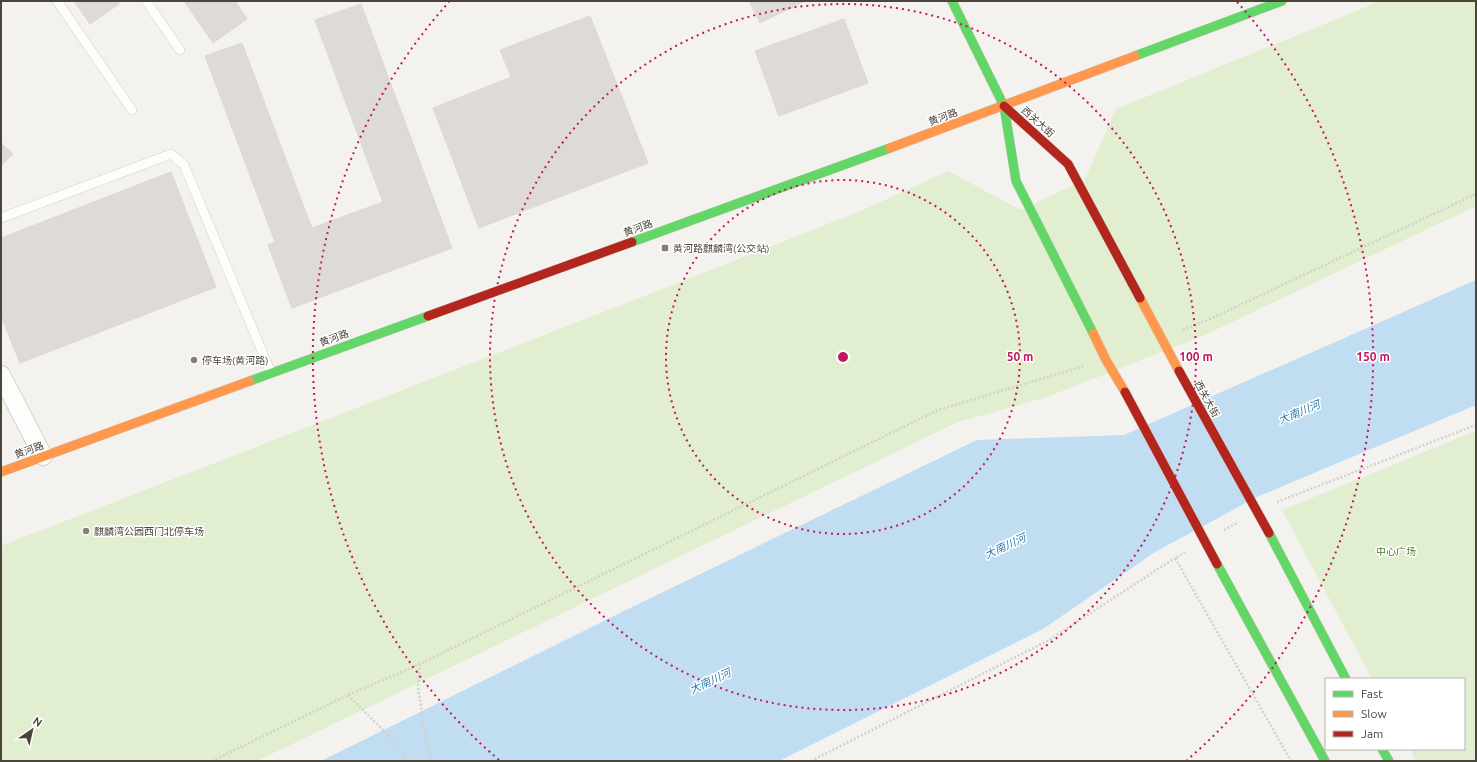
<svg xmlns="http://www.w3.org/2000/svg" width="1477" height="762" viewBox="0 0 1477 762" font-family="Ubuntu,'Noto Sans SC',sans-serif">
<style>
.green{fill:#e1eecf}
.water{fill:#c0ddf1}
.building{fill:#dedbd6;stroke:#dcd9d4}
.lines{fill:none;stroke-linecap:round;stroke-linejoin:round}
.lane-casing{stroke:#d2d0cb;stroke-width:10}
.street-casing{stroke:#d2d0cb;stroke-width:20}
.fast-casing{stroke:#d3cfc5;stroke-width:10}
.slow-casing{stroke:#d3cfc5;stroke-width:10}
.jam-casing{stroke:#d3cfc5;stroke-width:10}
.path{stroke:#d3d2cc;stroke-width:2.5;stroke-dasharray:2 2;stroke-linecap:butt}
.lane{stroke:#fdfdfc;stroke-width:9}
.street{stroke:#fdfdfc;stroke-width:18}
.fast{stroke:#63d668;stroke-width:9}
.slow{stroke:#ff974d;stroke-width:9}
.jam{stroke:#b3261e;stroke-width:9}
.jam-bridge-casing{stroke:#d3cfc5;stroke-width:10;stroke-linecap:butt}
.jam-bridge{stroke:#b3261e;stroke-width:9}
.ring{fill:none;stroke:#c2185b;stroke-width:2;stroke-dasharray:2 4}
.poi-dot{fill:#868178;stroke:#fff;stroke-width:1.5}
.labels{text-anchor:middle;dominant-baseline:central;stroke-width:3;stroke-linejoin:round;paint-order:stroke}
.street-label{font-size:10px;fill:#4b4439;stroke:#fff}
.poi-label{font-size:10px;fill:#4b4439;stroke:#fff;text-anchor:start}
.park-label{font-size:10px;fill:#4a7f2a;stroke:#fff}
.water-label{font-size:11px;font-style:italic;fill:#2e7ab2;stroke:#fff}
.centre{fill:#c2185b;stroke:#fff;stroke-width:2}
.ring-label{font-size:12px;text-anchor:middle;font-weight:bold;fill:#c2185b;stroke:#fff;stroke-width:3;stroke-linejoin:round;paint-order:stroke}
</style>
<rect width="100%" height="100%" fill="#f4f2ee"/>
<g class="green">
<path d="M1381,1H1476V206L1207,334L1047,397L958,422L257,761H1V546L724,265L863,210L948,171L1021,210L1085,179L1116,109Z"/>
<path d="M1476,431V761H1416L1410,749H1464V679H1372L1282,510Z"/>
</g>
<path class="water" d="M1476,280V405L1257,497L1155,552L1043,629L779,761H321L628,609L977,440L1124,435Z"/>
<g class="building">
<path d="M74,1H117L119,4L90,24Z"/>
<path d="M184,1H235L247,19L213,43Z"/>
<path d="M749,1H805L760,23Z"/>
<path d="M361,4L452,248L292,308L268,245L275,242L205,56L242,43L312,228L383,202L315,20Z"/>
<path d="M590,16L648,163L479,228L433,108L511,77L500,50Z"/>
<path d="M844,19L868,83L779,116L755,51Z"/>
<path d="M1,143L13,154L1,166Z"/>
<path d="M171,172L216,287L20,363L1,316V238Z"/>
</g>
<g class="lines">
<defs>
<g id="lane">
<path d="M57,1L132,110"/>
<path d="M146,1L180,50"/>
<path d="M1,218L171,154L184,165L271,373"/>
</g>
<path id="street" d="M1,375L43,456"/>
<g id="fast">
<path d="M952,1L1004,106"/>
<path d="M1135,56L1282,1"/>
<path d="M1004,106L1016,181L1093,333"/>
<path d="M632,242L890,148"/>
<path d="M250,381L428,316"/>
<path d="M1269,533L1346,679"/>
<path d="M1217,564L1325,761"/>
<path d="M1382,749L1389,761"/>
</g>
<g id="slow">
<path d="M890,148L1135,56"/>
<path d="M1140,298L1179,371"/>
<path d="M1093,333L1106,360L1125,392"/>
<path d="M1,472L250,381"/>
</g>
<g id="jam">
<path d="M1004,106L1068,164L1140,298"/>
<path d="M428,316L632,242"/>
</g>
</defs>
<use href="#lane" class="lane-casing"/>
<use href="#street" class="street-casing"/>
<use href="#fast" class="fast-casing"/>
<use href="#slow" class="slow-casing"/>
<use href="#jam" class="jam-casing"/>
<g class="path">
<path d="M1183,330L1210,319L1476,194"/>
<path d="M1277,502L1476,425"/>
<path d="M1224,530L1237,523"/>
<path d="M1185,552L1175,558L1291,761"/>
<path d="M420,664L418,688L428,751L432,761"/>
<path d="M348,695L397,744L407,761"/>
<path d="M212,761L348,695L420,664L938,410L1084,366"/>
<path d="M811,761L1049,640L1175,558"/>
</g>
<use href="#lane" class="lane"/>
<use href="#street" class="street"/>
<use href="#fast" class="fast"/>
<use href="#slow" class="slow"/>
<use href="#jam" class="jam"/>
<defs>
<g id="jam-bridge">
<path d="M1179,371L1269,533"/>
<path d="M1125,392L1217,564"/>
</g>
</defs>
<use href="#jam-bridge" class="jam-bridge-casing"/>
<use href="#jam-bridge" class="jam-bridge"/>
</g>
<g class="ring">
<circle cx="843" cy="357" r="177"/>
<circle cx="843" cy="357" r="353"/>
<path d="M499 760A530 530 0 0 1 449 2M1237 2A530 530 0 0 1 1187 760"/>
</g>
<g class="poi-dot">
<rect x="661" y="244" width="8" height="8" rx="2"/>
<circle cx="194" cy="360" r="4"/>
<circle cx="86" cy="531" r="4"/>
</g>
<g class="labels">
<g class="street-label">
<text transform="translate(943 117) rotate(-20)">黄河路</text>
<text transform="translate(1038 122) rotate(42)">西关大街</text>
<text transform="translate(638 228) rotate(-20)">黄河路</text>
<text transform="translate(334 338) rotate(-20)">黄河路</text>
<text transform="translate(1207 399) rotate(61)">西关大街</text>
<text transform="translate(29 450) rotate(-20)">黄河路</text>
</g>
<g class="poi-label">
<text x="673" y="248">黄河路麒麟湾(公交站)</text>
<text x="202" y="360">停车场(黄河路)</text>
<text x="94" y="531">麒麟湾公园西门北停车场</text>
</g>
<g class="park-label">
<text x="1396" y="551">中心广场</text>
</g>
<g class="water-label">
<text transform="translate(1299 412) rotate(-23)">大南川河</text>
<text transform="translate(1005 546) rotate(-25)">大南川河</text>
<text transform="translate(710 681) rotate(-25)">大南川河</text>
</g>
</g>
<circle cx="843" cy="357" r="6" class="centre"/>
<g class="ring-label">
<text x="1020" y="361">50 m</text>
<text x="1196" y="361">100 m</text>
<text x="1373" y="361">150 m</text>
</g>
<rect width="1477" height="762" fill="none" stroke="#4b4439" stroke-width="4"/>
<rect x="1325" y="678" width="140" height="72" fill="#ffffff" stroke="#b7b4b0"/>
<rect x="1333" y="691" width="20" height="6" fill="#63d668" stroke="#b7b4b0"/>
<text x="1361" y="698" font-size="12" fill="#4b4439">Fast</text>
<rect x="1333" y="711" width="20" height="6" fill="#ff974d" stroke="#b7b4b0"/>
<text x="1361" y="718" font-size="12" fill="#4b4439">Slow</text>
<rect x="1333" y="731" width="20" height="6" fill="#b3261e" stroke="#b7b4b0"/>
<text x="1361" y="738" font-size="12" fill="#4b4439">Jam</text>
<g transform="translate(32 730) rotate(34)" stroke="#ffffff" stroke-width="3" paint-order="stroke">
<path d="M0-3L7 15L0 10L-7 15Z" fill="#4b4439"/>
<text y="-6" font-size="11" font-weight="bold" text-anchor="middle" fill="#4b4439">N</text>
</g>
</svg>
